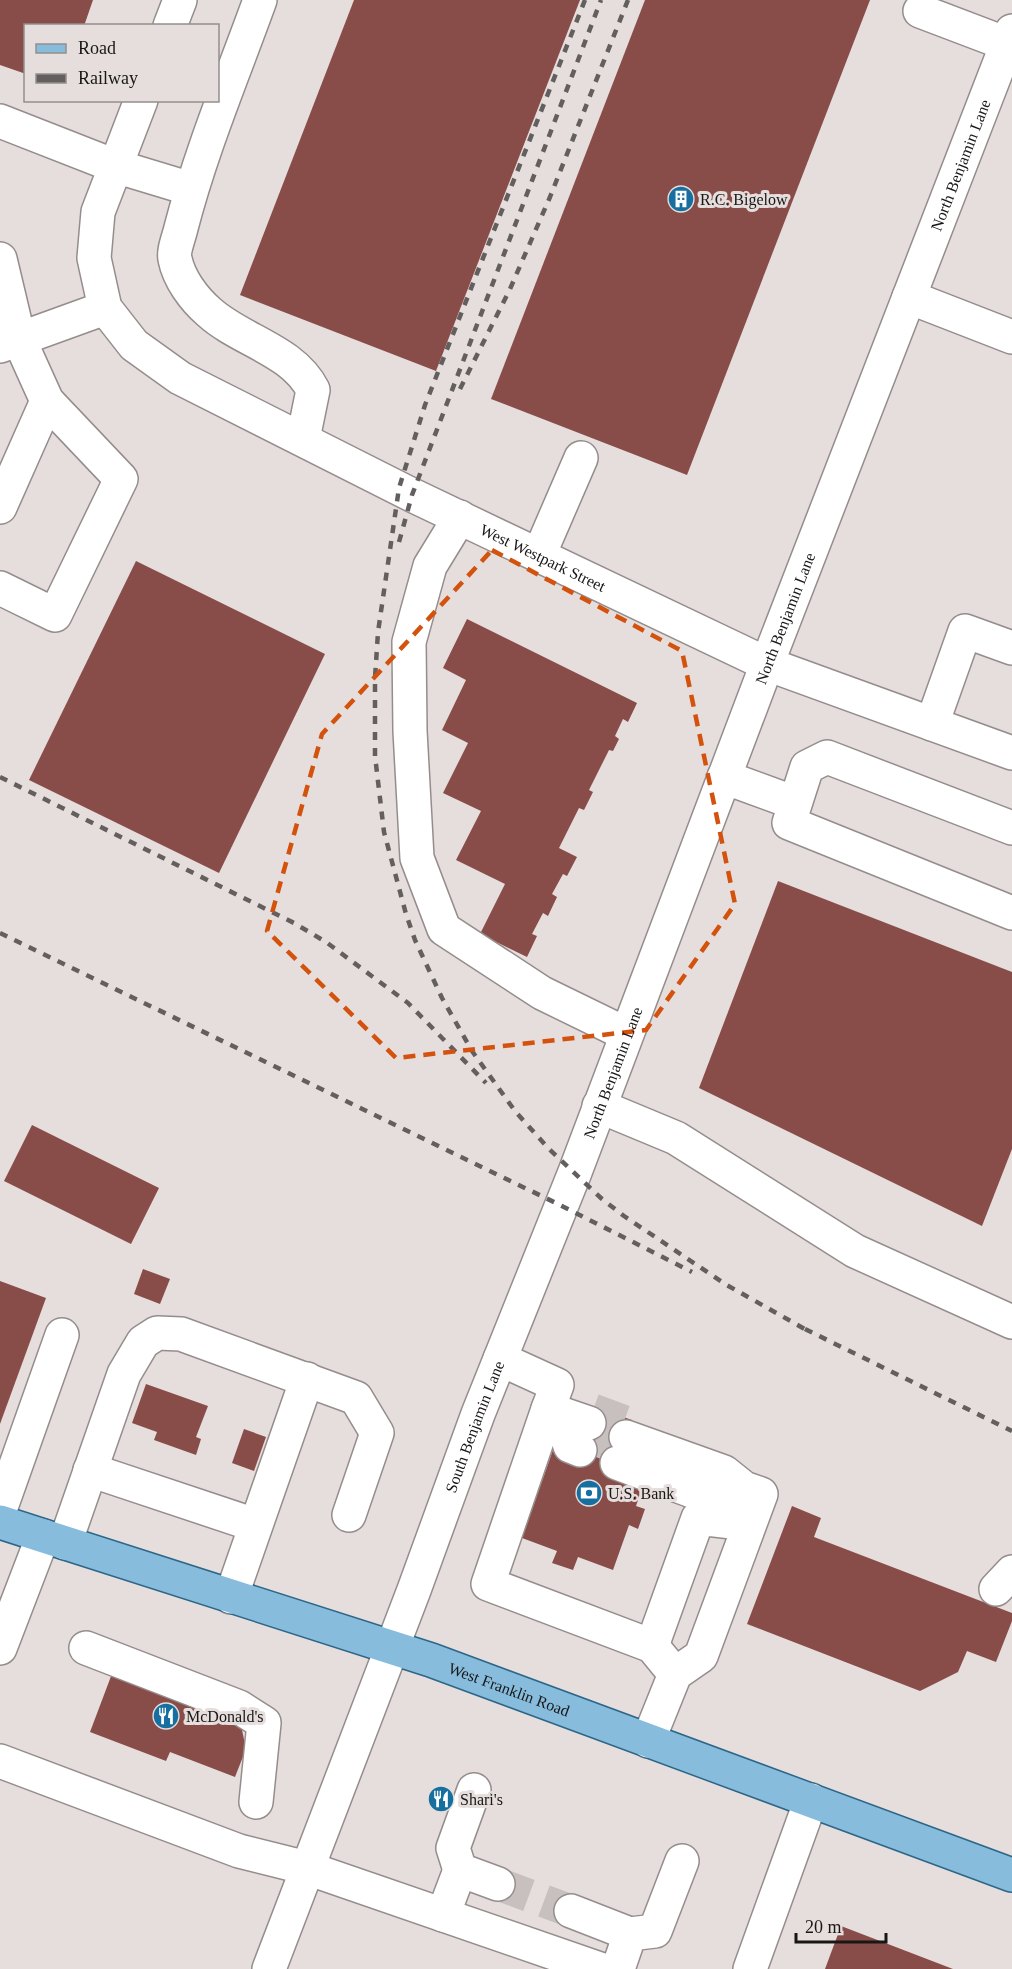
<svg xmlns="http://www.w3.org/2000/svg" width="1012" height="1969" viewBox="0 0 1012 1969" font-family="'Times New Roman',serif">
<style>
.building{fill:#894d49}
.lines{fill:none;stroke-linecap:round;stroke-linejoin:round}
.minor-tunnel{stroke:#c7c0bf;stroke-width:33;stroke-dasharray:33 16;stroke-linecap:butt}
.minor-casing{stroke:#958d8c;stroke-width:36}
.major-casing{stroke:#2c6688;stroke-width:36}
.minor{stroke:#fff;stroke-width:33}
.major{stroke:#87bcdd;stroke-width:33}
.rail{stroke:#635f5e;stroke-width:4.5;stroke-dasharray:8 8;stroke-linecap:butt}
.marked{fill:none;stroke:#d3520d;stroke-width:4.5;stroke-dasharray:12 8;stroke-linejoin:round}
.labels{text-anchor:middle;dominant-baseline:central;stroke-width:6;stroke-linejoin:round;paint-order:stroke}
.street-label{font-size:16px;fill:#191716;stroke:#e6dedd}
.poi-label{font-size:16px;fill:#191716;stroke:#e6dedd;text-anchor:start}
</style>
<rect width="100%" height="100%" fill="#e6dedd"/>
<g class="building">
<path d="M0,0H93L84,26H26V74L0,65Z"/>
<path d="M354,0H580L436,371L240,295Z"/>
<path d="M645,0H870L687,475L491,399Z"/>
<path d="M136,561L325,654L219,873L29,780Z"/>
<path d="M467,619L637,703L628,722L623,719L615,736L619,739L613,751L609,750L589,790L593,792L584,810L579,808L559,848L577,857L567,876L563,874L552,894L557,897L548,916L543,913L532,934L537,936L527,957L480,934L505,884L456,860L481,811L443,793L468,743L442,730L466,680L443,668Z"/>
<path d="M778,881L1012,972V1149L982,1226L699,1088Z"/>
<path d="M32,1125L159,1188L131,1244L4,1181Z"/>
<path d="M143,1269L170,1279L160,1304L134,1294Z"/>
<path d="M0,1281L46,1298L0,1424Z"/>
<path d="M146,1384L208,1406L196,1437L201,1439L196,1455L154,1440L157,1432L132,1423Z"/>
<path d="M594,1407L632,1420L617,1463L645,1480L636,1506L645,1509L638,1529L629,1525L613,1570L578,1557L573,1570L552,1563L557,1551L522,1538L554,1447L580,1450Z"/>
<path d="M244,1429L266,1437L254,1471L232,1463Z"/>
<path d="M792,1506L821,1518L814,1537L1012,1613V1621L996,1662L967,1651L958,1672L920,1691L747,1624Z"/>
<path d="M116,1663L162,1681L157,1694L187,1705L191,1692L241,1725L246,1749L235,1777L170,1752L166,1761L90,1732Z"/>
<path d="M841,1926L953,1969H825Z"/>
</g>
<g class="lines">
<g class="minor-tunnel">
<path d="M593,1410L631,1424"/>
<path d="M584,1435L622,1449"/>
<path d="M498,1884L571,1911"/>
</g>
<defs>
<g id="minor">
<path d="M260,0C233,75 201,150 181,228C179,237 173,251 175,259C179,279 194,299 209,312C241,341 293,350 313,390L303,439"/>
<path d="M920,11L1007,44"/>
<path d="M170,26L180,0"/>
<path id="s1" d="M141,100L98,212L94,258L105,308L134,345L180,378L412,495L767,664L1012,753"/>
<path d="M0,121L115,166L191,189"/>
<path d="M0,259L19,339L47,401L121,479L55,615L0,588"/>
<path d="M909,297L1012,337"/>
<path d="M0,346L105,308"/>
<path d="M0,507L47,401"/>
<path d="M460,517L430,566L409,642L410,731L417,858L444,929L542,993L626,1034"/>
<path d="M539,555L581,458"/>
<path d="M932,724L965,631L1012,648"/>
<path d="M724,777L795,803"/>
<path d="M1012,828L827,757L807,767L789,823L1012,913"/>
<path d="M599,1106L676,1138L855,1251L1012,1322"/>
<path d="M500,1359L557,1385L548,1409"/>
<path d="M559,1412L570,1446L580,1450"/>
<path d="M589,1423L548,1409L488,1584L652,1646L675,1674"/>
<path d="M626,1437L724,1472L744,1488L761,1494L701,1656L675,1674L648,1741"/>
<path d="M617,1463L721,1502L743,1489"/>
<path d="M90,1470L255,1525"/>
<path d="M0,1510L62,1335"/>
<path d="M65,1543L124,1374L143,1342L157,1333L181,1334L356,1398L377,1433L349,1515"/>
<path d="M996,1589L1012,1572"/>
<path d="M231,1597L307,1379"/>
<path d="M652,1646L698,1518L749,1524"/>
<path d="M0,1648L43,1536"/>
<path d="M86,1648L239,1707L264,1723L256,1802"/>
<path d="M0,1761L239,1851L307,1868L600,1969"/>
<path d="M460,1870L453,1848L474,1790"/>
<path d="M571,1911L630,1934"/>
<path d="M443,1915L460,1870L498,1884"/>
<path id="s2" d="M269,1969L414,1590L478,1414L575,1172L767,664L1012,31"/>
<path d="M618,1969L630,1934L655,1931L682,1861"/>
<path d="M750,1969L811,1800"/>
</g>
<g id="major">
<path id="s3" d="M0,1522L431,1660L1012,1875"/>
</g>
</defs>
<use href="#minor" class="minor-casing"/>
<use href="#major" class="major-casing"/>
<use href="#minor" class="minor"/>
<use href="#major" class="major"/>
<g class="rail">
<path d="M585,0L425,405L399,488L378,632L375,678V756L384,832L406,914L415,940L442,998L472,1051L515,1111L548,1148L602,1199L624,1216L725,1284L810,1332"/>
<path d="M460,389L510,289L550,197L628,0"/>
<path d="M399,542L412,495L601,0"/>
<path d="M0,777L294,923L326,942L408,1003L486,1083"/>
<path d="M0,933L560,1205L692,1272"/>
<path d="M805,1329L1012,1431"/>
</g>
</g>
<path class="marked" d="M492,550L682,651L735,904L646,1030L396,1058L267,931L322,734Z"/>
<defs>
<symbol id="building-disc" viewBox="-11 -11 22 22"><circle r="9.5" fill="#166f9e" stroke="#e6dedd"/><path d="M-4-6H4V6H1V3H-1V6H-4ZM-2.5-4.3h1.7v1.8h-1.7ZM.8-4.3h1.7v1.8H.8ZM-2.5-1h1.7V.8h-1.7ZM.8-1h1.7V.8H.8Z" fill="#fff"/></symbol>
<symbol id="bank-disc" viewBox="-11 -11 22 22"><circle r="9.5" fill="#166f9e" stroke="#e6dedd"/><path d="M-6-4H6V4H-6ZM0-2.3a2.3 2.3 0 1 0 0 4.6a2.3 2.3 0 1 0 0-4.6Z" fill="#fff"/></symbol>
<symbol id="restaurant-disc" viewBox="-11 -11 22 22"><circle r="9.5" fill="#166f9e" stroke="#e6dedd"/><path d="M-5-6h1v4h1v-4h1v4h1v-4h1v5L-1.5 .5V6h-2V.5L-5-1ZM5-6V6H3V1.5H1.5Q1.5-4 5-6Z" fill="#fff"/></symbol>
</defs>
<g fill-rule="evenodd">
<use href="#building-disc" x="666" y="184" width="30" height="30"/>
<use href="#bank-disc" x="574" y="1478" width="30" height="30"/>
<use href="#restaurant-disc" x="151" y="1701" width="30" height="30"/>
<use href="#restaurant-disc" x="426" y="1784" width="30" height="30"/>
</g>
<g class="labels">
<g class="street-label">
<text stroke="none"><textPath href="#s2" startOffset="1932">North Benjamin Lane</textPath></text>
<text stroke="none"><textPath href="#s1" startOffset="726">West Westpark Street</textPath></text>
<text stroke="none"><textPath href="#s2" startOffset="1446">North Benjamin Lane</textPath></text>
<text stroke="none"><textPath href="#s2" startOffset="960">North Benjamin Lane</textPath></text>
<text stroke="none"><textPath href="#s2" startOffset="580">South Benjamin Lane</textPath></text>
<text stroke="none"><textPath href="#s3" startOffset="536">West Franklin Road</textPath></text>
</g>
<g class="poi-label">
<text x="700" y="199">R.C. Bigelow</text>
<text x="608" y="1493">U.S. Bank</text>
<text x="186" y="1716">McDonald's</text>
<text x="460" y="1799">Shari's</text>
</g>
</g>
<rect x="24" y="24" width="195" height="78" fill="#e6dedd" stroke="#948e8d" stroke-width="1.5"/>
<rect x="36" y="44" width="30" height="9" fill="#87bcdd" stroke="#948e8d" stroke-width="1.5"/>
<text x="78" y="54" font-size="18" fill="#191716">Road</text>
<rect x="36" y="74" width="30" height="9" fill="#635f5e" stroke="#948e8d" stroke-width="1.5"/>
<text x="78" y="84" font-size="18" fill="#191716">Railway</text>
<path d="M796 1933v9h90v-9" fill="none" stroke="#191716" stroke-width="3"/>
<text x="805" y="1933" font-size="18" fill="#191716" stroke="#e6dedd" stroke-width="4.5" paint-order="stroke">20 m</text>
</svg>
